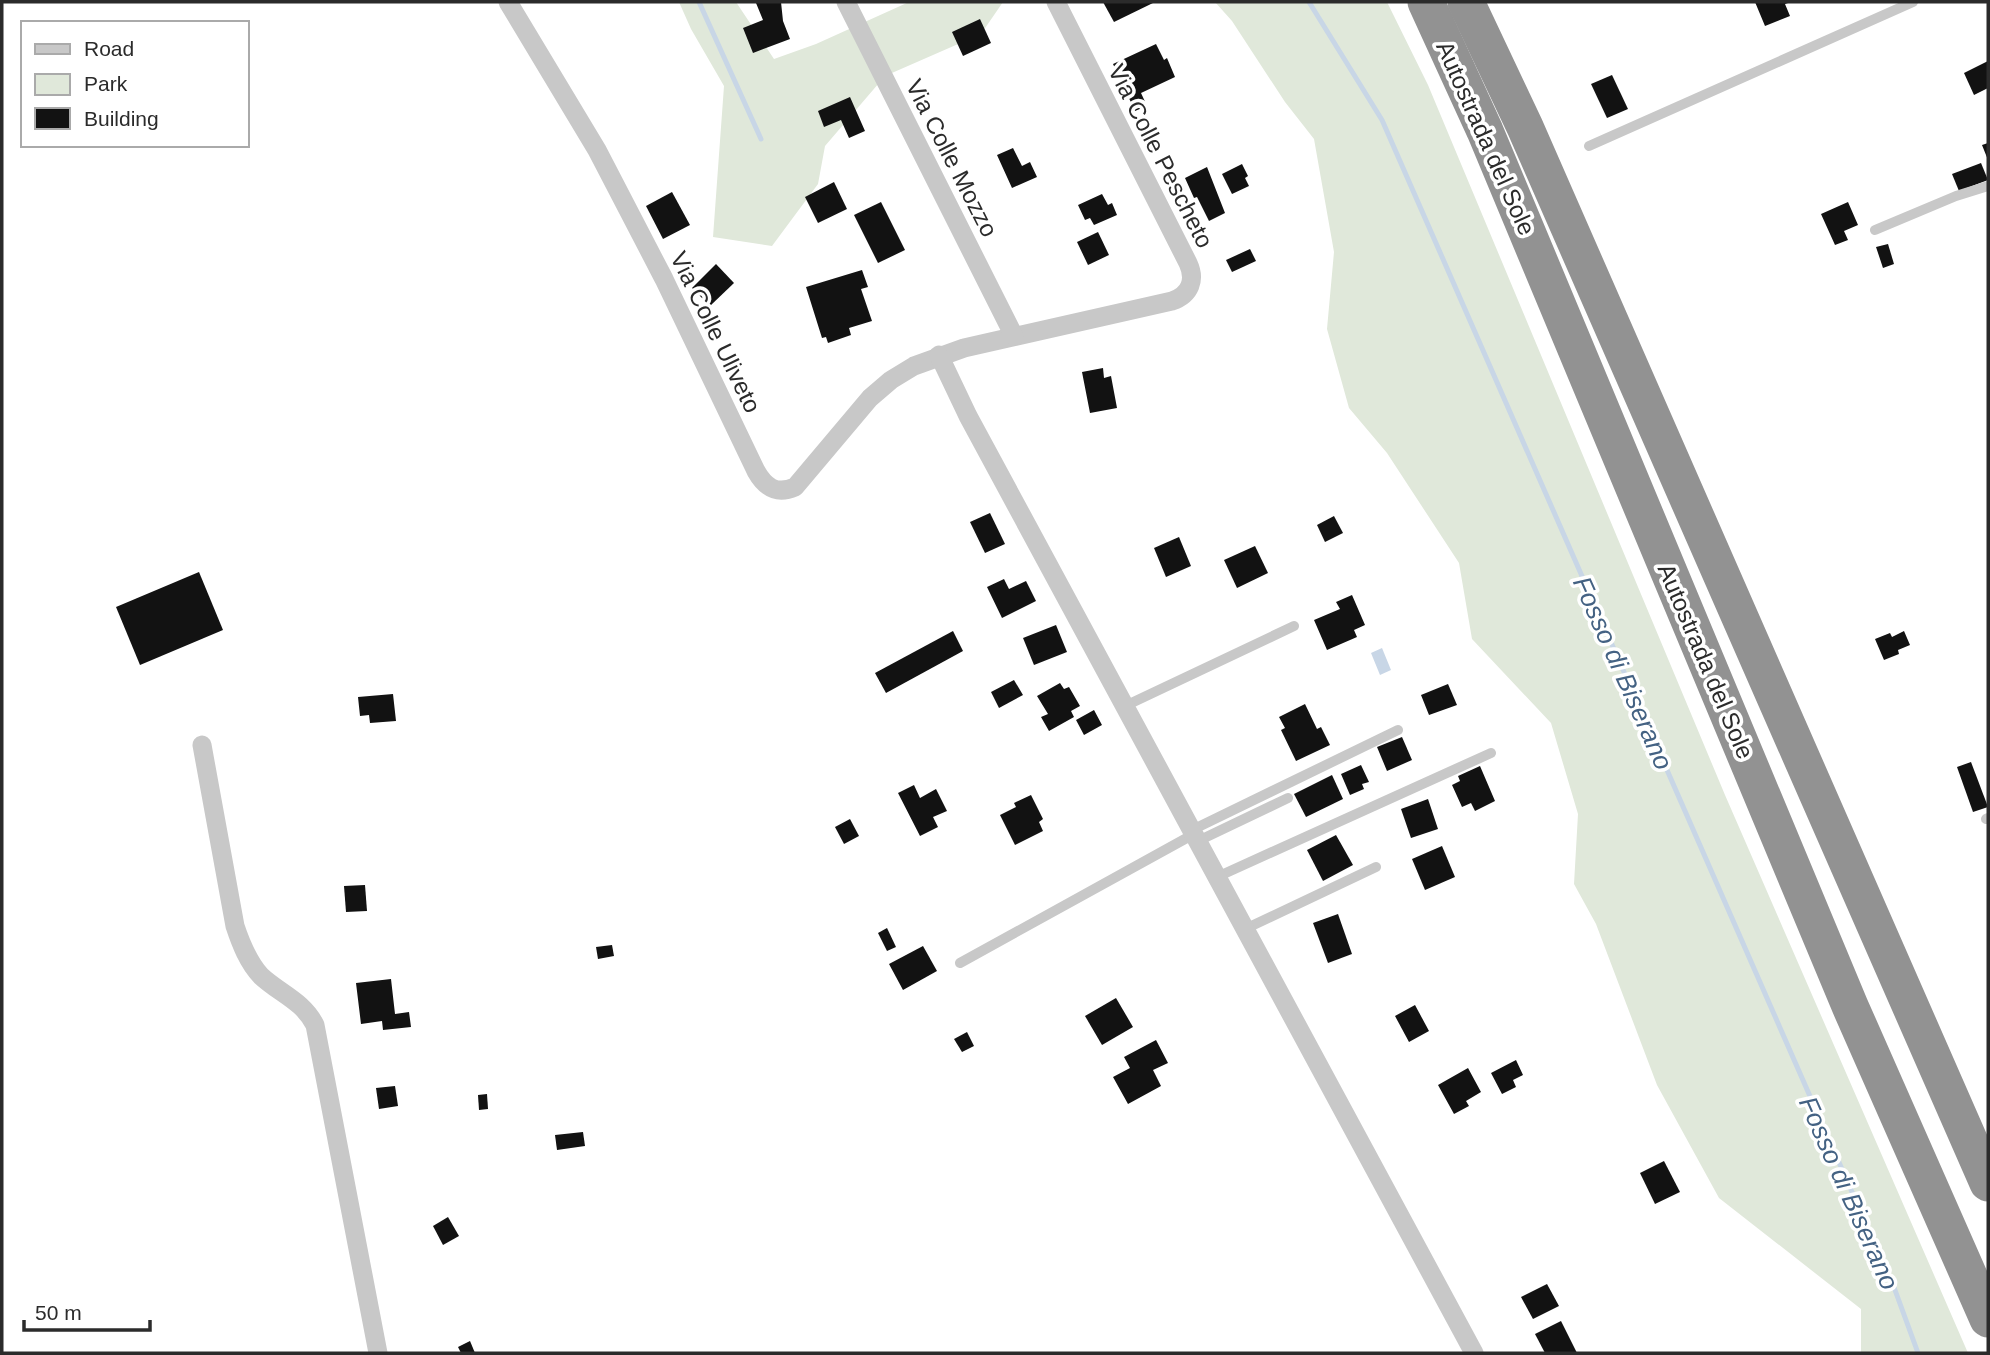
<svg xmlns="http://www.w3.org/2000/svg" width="1990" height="1355" viewBox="0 0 1990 1355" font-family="Helvetica,sans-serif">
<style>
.green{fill:#e0e8da}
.water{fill:#c8d6e6}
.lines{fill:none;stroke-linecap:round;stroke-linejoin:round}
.stream{stroke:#c8d6e6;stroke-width:5}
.building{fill:#121212}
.lane{stroke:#c8c8c8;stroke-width:10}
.street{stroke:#c8c8c8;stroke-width:19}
.highway{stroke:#929292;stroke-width:37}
.labels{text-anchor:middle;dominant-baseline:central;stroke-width:7;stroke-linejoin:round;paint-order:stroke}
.street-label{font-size:24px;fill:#2b2b2b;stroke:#fff}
.water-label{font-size:26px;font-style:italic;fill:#446283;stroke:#fff}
</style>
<rect width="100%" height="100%" fill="#fff"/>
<g class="green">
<path d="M679,2H736L774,59L816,44L909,2H1003L981,34L885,76L825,146L818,184L772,246L713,237L724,86L691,29Z"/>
<path d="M1215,2H1387L1428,85L1725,795L1968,1353H1861V1309L1719,1198L1657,1085L1596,924L1574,884L1578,814L1551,723L1472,639L1459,563L1387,453L1349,408L1327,329L1334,252L1314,139L1285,102L1232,21Z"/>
</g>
<path class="water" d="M1382,648L1391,670L1380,675L1371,653Z"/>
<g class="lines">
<g class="stream">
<path d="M699,2L761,139"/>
<path d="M1309,2L1382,120L1895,1290L1918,1353"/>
</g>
</g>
<g class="building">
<path d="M759,2H781L783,21L790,39L753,53L743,28L763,20L756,3Z"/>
<path d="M1103,2H1155L1114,22Z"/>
<path d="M1755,2H1791L1785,4L1790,16L1765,26Z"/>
<path d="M980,19L991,43L963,56L952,32Z"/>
<path d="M1156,44L1164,60L1167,58L1175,77L1141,93L1147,106L1135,111L1113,64Z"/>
<path d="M1988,61V88L1974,95L1964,73Z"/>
<path d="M1612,75L1628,109L1607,118L1591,84Z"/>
<path d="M850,97L865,131L849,138L841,120L824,127L818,111Z"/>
<path d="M1988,143V160L1982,145Z"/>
<path d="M1013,148L1022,166L1030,162L1037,177L1012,188L997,155Z"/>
<path d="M1981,163L1988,180L1959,191L1952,174Z"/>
<path d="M1242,164L1248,176L1245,178L1249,186L1232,194L1222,174Z"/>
<path d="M1207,167L1225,213L1209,221L1197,197L1194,198L1185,178Z"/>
<path d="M834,182L847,209L818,223L805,197Z"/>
<path d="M672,192L690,225L663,239L646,206Z"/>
<path d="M1102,194L1108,205L1112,203L1117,215L1094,225L1090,218L1085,220L1078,205Z"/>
<path d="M881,202L905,250L878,263L854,215Z"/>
<path d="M1848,202L1858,225L1844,231L1848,240L1835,245L1821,214Z"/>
<path d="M1098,232L1109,255L1088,265L1077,242Z"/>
<path d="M1888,244L1894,264L1883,268L1876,247Z"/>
<path d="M1250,249L1256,261L1232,272L1226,260Z"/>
<path d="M716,264L734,283L710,306L692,288Z"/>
<path d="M862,270L868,287L861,289L872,321L849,328L851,335L828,343L826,337L822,338L806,287Z"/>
<path d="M1103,368L1104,378L1111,376L1117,408L1090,413L1082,372Z"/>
<path d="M990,513L1005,544L985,553L970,522Z"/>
<path d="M1334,516L1343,533L1325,542L1317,525Z"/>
<path d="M1179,537L1191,566L1166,577L1154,548Z"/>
<path d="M1255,546L1268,573L1237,588L1224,560Z"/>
<path d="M199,572L223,630L140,665L116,607Z"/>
<path d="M1004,579L1009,589L1026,581L1036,601L1002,618L987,587Z"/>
<path d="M1352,595L1365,625L1354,630L1357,637L1327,650L1314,620L1340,609L1336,602Z"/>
<path d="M1056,625L1067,652L1034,665L1023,638Z"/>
<path d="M953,631L963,651L886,693L875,673Z"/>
<path d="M1904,631L1910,645L1898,650L1899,654L1884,660L1875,639L1890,633L1892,637Z"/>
<path d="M1014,680L1023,695L999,708L991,692Z"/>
<path d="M1060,683L1064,689L1069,687L1080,706L1071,711L1074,717L1049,731L1041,717L1048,714L1037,696Z"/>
<path d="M1448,684L1457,705L1429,715L1421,695Z"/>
<path d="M393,694L396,721L370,723L369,715L360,716L358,697Z"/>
<path d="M1305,704L1317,729L1321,727L1330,745L1296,761L1281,730L1285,728L1279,717Z"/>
<path d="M1094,710L1102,725L1084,735L1076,720Z"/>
<path d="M1402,737L1412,760L1387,771L1377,747Z"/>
<path d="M1971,762L1988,807L1973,812L1957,767Z"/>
<path d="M1361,765L1369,782L1362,784L1364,789L1350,795L1341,774Z"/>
<path d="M1480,766L1495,801L1475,811L1471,803L1462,807L1452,785L1460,781L1458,776Z"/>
<path d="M1332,775L1343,799L1306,817L1294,794Z"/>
<path d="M914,785L920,798L936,789L947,811L933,817L938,827L920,836L898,793Z"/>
<path d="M1031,795L1043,819L1039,822L1043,831L1015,845L1000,815L1016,807L1014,803Z"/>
<path d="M1428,799L1438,829L1411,838L1401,809Z"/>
<path d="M850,819L859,836L844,844L835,827Z"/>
<path d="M1336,835L1353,865L1323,881L1307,850Z"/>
<path d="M1442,846L1455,877L1425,890L1412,859Z"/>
<path d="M365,885L367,911L346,912L344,886Z"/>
<path d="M1338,914L1352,954L1328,963L1313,923Z"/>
<path d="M887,928L896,947L887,951L878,933Z"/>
<path d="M612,945L614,956L598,959L596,947Z"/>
<path d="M923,946L937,971L903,990L889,964Z"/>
<path d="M391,979L395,1014L409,1012L411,1027L383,1030L382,1021L361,1024L356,983Z"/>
<path d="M1116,998L1133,1027L1102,1045L1085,1016Z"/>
<path d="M1415,1005L1429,1031L1409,1042L1395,1016Z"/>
<path d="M967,1032L974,1046L962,1052L954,1039Z"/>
<path d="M1156,1040L1168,1063L1153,1070L1161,1086L1128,1104L1113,1077L1130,1068L1124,1057Z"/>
<path d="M1516,1060L1523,1075L1513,1080L1516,1087L1502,1094L1491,1073Z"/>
<path d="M1468,1068L1481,1092L1466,1101L1469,1106L1454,1114L1438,1085Z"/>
<path d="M395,1086L398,1106L379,1109L376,1088Z"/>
<path d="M487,1094L488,1109L479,1110L478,1095Z"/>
<path d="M583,1132L585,1146L557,1150L555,1135Z"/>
<path d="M1664,1161L1680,1192L1655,1204L1640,1173Z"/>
<path d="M448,1217L459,1236L443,1245L433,1226Z"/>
<path d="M1547,1284L1559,1306L1533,1319L1521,1297Z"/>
<path d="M1561,1321L1577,1353H1545L1535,1334Z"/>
<path d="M470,1341L475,1353H461L458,1347Z"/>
</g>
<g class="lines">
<g class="lane">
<path d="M1589,146L1913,2"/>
<path d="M1875,230L1956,196L1988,186"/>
<path d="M1125,706L1294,626"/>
<path d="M1986,819L1988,818"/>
<path d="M1192,830L1398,730"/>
<path d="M1198,841L1288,798"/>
<path d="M1217,877L1491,753"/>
<path d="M1245,929L1376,867"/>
<path d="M960,963L1194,834"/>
</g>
<g class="street">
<path d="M508,2L597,150L664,279L756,471C765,487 776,495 795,487L870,398L891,380L914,366L964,348L1172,301C1190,295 1196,280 1188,263L1056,2"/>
<path d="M846,2L1014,336"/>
<path d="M939,355L968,416L1474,1353"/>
<path d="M202,745L235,926C241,944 248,962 261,976C279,993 303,1001 315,1025L378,1353"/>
</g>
<g class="highway">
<path d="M1426,2L1485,131L1850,1006L1988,1319"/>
<path d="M1466,2L1525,127L1988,1183"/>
</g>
</g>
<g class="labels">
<g class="street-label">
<text transform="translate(1486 138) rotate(66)">Autostrada del Sole</text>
<text transform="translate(1161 156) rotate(63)">Via Colle Pescheto</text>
<text transform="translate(952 158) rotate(63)">Via Colle Mozzo</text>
<text transform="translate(716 332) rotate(64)">Via Colle Uliveto</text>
<text transform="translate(1706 661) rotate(67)">Autostrada del Sole</text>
</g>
<g class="water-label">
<text transform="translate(1623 673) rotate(66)">Fosso di Biserano</text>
<text transform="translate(1849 1193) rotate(66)">Fosso di Biserano</text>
</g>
</g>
<rect width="1990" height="1355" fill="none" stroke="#2b2b2b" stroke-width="7"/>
<rect x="21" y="21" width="228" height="126" fill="#ffffff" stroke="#aaaaaa" stroke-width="2"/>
<rect x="35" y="44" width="35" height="10" fill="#c8c8c8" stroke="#aaaaaa" stroke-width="2"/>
<text x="84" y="56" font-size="21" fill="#2b2b2b">Road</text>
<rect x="35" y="74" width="35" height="21" fill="#e0e8da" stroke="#aaaaaa" stroke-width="2"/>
<text x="84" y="91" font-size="21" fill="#2b2b2b">Park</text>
<rect x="35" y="108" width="35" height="21" fill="#121212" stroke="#aaaaaa" stroke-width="2"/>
<text x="84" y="126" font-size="21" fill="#2b2b2b">Building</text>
<path d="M24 1320v10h126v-10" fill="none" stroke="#2b2b2b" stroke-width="3.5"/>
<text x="35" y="1320" font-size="21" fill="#2b2b2b" stroke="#ffffff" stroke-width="5" paint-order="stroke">50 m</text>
</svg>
